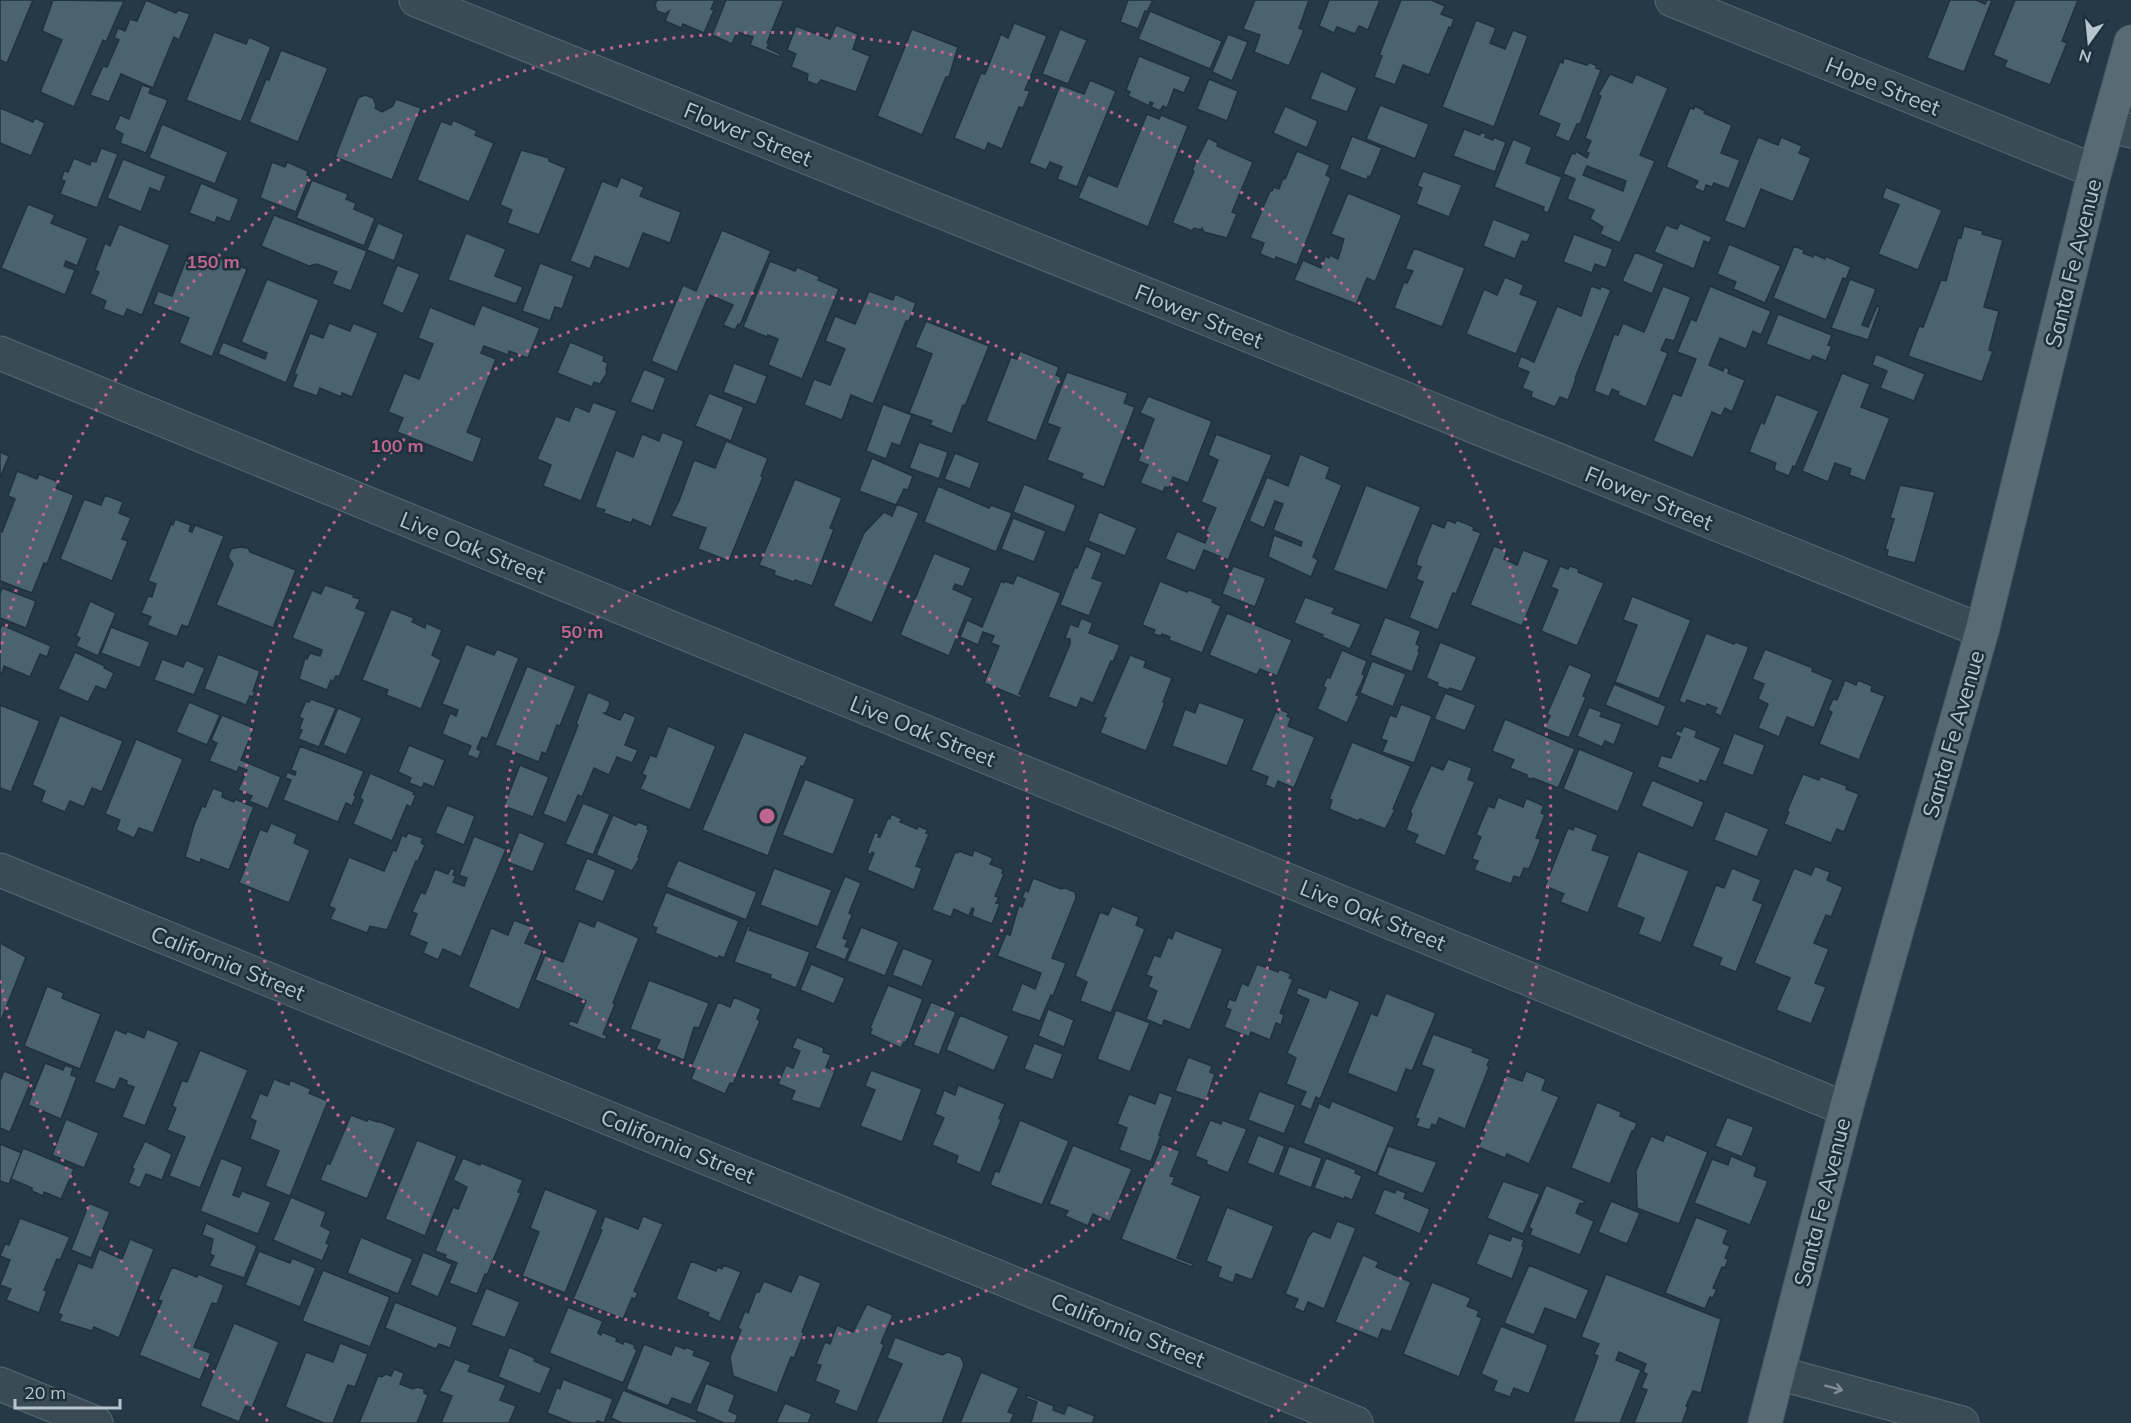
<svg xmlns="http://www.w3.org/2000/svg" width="2131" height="1423" viewBox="0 0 2131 1423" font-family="Mulish,sans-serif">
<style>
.building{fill:#4b636e;stroke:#20323c;stroke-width:1.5;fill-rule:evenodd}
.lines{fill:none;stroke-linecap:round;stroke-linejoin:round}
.minor-casing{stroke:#586872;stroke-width:35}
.major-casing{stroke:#465761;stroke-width:35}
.minor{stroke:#3a4b55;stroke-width:33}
.major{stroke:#586b75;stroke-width:33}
.oneway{stroke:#7f8e98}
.ring{fill:none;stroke:#bd668f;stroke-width:3;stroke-dasharray:3 6}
.labels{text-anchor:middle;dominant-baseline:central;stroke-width:5;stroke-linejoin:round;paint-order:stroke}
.street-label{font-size:22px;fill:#b7c5ce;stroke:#1e303b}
.centre{fill:#bd668f;stroke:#1e303b;stroke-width:3}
.ring-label{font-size:18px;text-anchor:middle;font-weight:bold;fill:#bd668f;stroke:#1e303b;stroke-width:5;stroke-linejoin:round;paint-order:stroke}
</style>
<rect width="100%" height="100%" fill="#253a46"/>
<g class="building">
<path d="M0,0H33L7,63L0,60Z"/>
<path d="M53,0L124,1L106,42L103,40L74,107L40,92L62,40L42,31Z"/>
<path d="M146,0L176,13L178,10L190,14L179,40L174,37L153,88L121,74L109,102L90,95L103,66L107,67L119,40L114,38L118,28L125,31L130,19L137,21Z"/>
<path d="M657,0H715L711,9L714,10L704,33L683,24L681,28L665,21L669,11L665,14L657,11L655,5Z"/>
<path d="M726,0H784L767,43L769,44L767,48L780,54V57L750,45L753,37L737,32L732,44L712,35Z"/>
<path d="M1128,0H1153L1147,12L1145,11L1138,29L1120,22Z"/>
<path d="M1255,0H1309L1299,28L1304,30L1289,66L1254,52L1260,35L1243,29Z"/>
<path d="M1329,0H1380L1368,30L1359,26L1355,34L1337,27L1334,33L1319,26Z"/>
<path d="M1401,0H1431L1445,6L1441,14L1454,19L1451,28L1449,27L1429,75L1403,65L1395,85L1374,77L1382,56L1379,55Z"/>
<path d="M1950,0H1976L1985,4L1987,0H1992L1964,72L1927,58Z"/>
<path d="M2015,0H2078L2062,41L2067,43L2050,85L2004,67L2007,61L1993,55Z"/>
<path d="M1150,11L1222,41L1210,69L1138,39Z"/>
<path d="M1476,20L1496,28L1490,43L1505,49L1513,30L1528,36L1494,127L1442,107Z"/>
<path d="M1014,23L1047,36L1025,90L1030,91L1023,108L1019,107L1002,149L988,143L985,151L954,138L981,73L985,74L1001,34L1008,38Z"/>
<path d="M836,25L858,34L853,49L870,56L856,92L821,80L817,85L807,81L808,74L791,67L796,54L787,50L796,26L830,39Z"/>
<path d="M912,29L958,47L949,77H946L922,135L877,116Z"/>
<path d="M1060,29L1087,40L1068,84L1042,74Z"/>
<path d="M214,32L246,44L249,37L271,47L241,122L186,100Z"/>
<path d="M1228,34L1248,42L1232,81L1212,72Z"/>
<path d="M281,50L328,68L298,142L249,122L266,79L269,80Z"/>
<path d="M1139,56L1191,77L1184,93L1174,89L1167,108L1163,106L1160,111L1151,107L1153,103L1150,102L1149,106L1128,96L1130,92L1126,90Z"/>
<path d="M1564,58L1587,65L1589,62L1597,66L1596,68L1601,70L1580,124H1577L1569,142L1555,136L1560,124L1538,115L1560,62L1563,63Z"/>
<path d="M1321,71L1357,88L1347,112L1310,99Z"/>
<path d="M1610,74L1632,83L1636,74L1668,88L1640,155L1655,161L1620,243L1600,234L1603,227L1590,219L1594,210L1567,199L1575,179L1563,174L1572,153L1575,154L1576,151L1587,158L1589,153L1586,152L1591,141L1585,138L1601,96L1598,95ZM1587,166L1626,181L1623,191L1583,175Z"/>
<path d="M1209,79L1238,91L1227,121L1197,109Z"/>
<path d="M1090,80L1116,91L1077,187L1057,179L1062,167L1050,162L1046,170L1029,163L1060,85L1084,94Z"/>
<path d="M142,85L151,88L149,93L168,100L146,153L120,143L123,134L114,129L120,115L129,119Z"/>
<path d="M365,95L373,98L376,105L375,108L382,112L393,106L396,99L421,108L392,180L335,157L358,98Z"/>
<path d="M1380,105L1429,124L1415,159L1366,139Z"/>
<path d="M1285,106L1318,121L1307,148L1273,133Z"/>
<path d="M1695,106L1705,111L1704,113L1732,125L1721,153L1740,160L1729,189L1714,183L1712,187L1706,185L1704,192L1694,188L1698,181L1666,167L1690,108L1694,109Z"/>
<path d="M0,108L33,122L35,118L45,123L31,156L0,143Z"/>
<path d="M1147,114L1159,119L1161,115L1188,126L1148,227L1078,198L1088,175L1117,187Z"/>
<path d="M453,120L477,131L475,135L494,143L469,202L417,180L441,121L451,125Z"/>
<path d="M162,124L228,152L215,184L149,158Z"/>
<path d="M1464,129L1480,135L1481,132L1486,134L1485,137L1493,140V137L1506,142L1495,172L1453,156Z"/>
<path d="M1352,136L1382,148L1370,177L1368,176L1367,180L1339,169Z"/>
<path d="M1758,137L1778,145L1781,137L1802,146L1799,153L1811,158L1793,202L1761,189L1745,229L1724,221Z"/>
<path d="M1208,138L1218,143L1217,146L1253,162L1232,212L1237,214L1227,238L1204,232L1202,228L1201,230L1194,228L1192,231L1166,220L1167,218L1173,221L1194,171L1192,170Z"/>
<path d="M1513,139L1532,147L1526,163L1562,177L1548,213L1543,211L1544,207L1494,187Z"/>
<path d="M101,148L118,154L97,208L60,194L65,181L61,180L64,171L68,172L74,158L90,165L91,161L96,162Z"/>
<path d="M521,150L549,158V161L566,168L539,235L507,223L512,210L500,205Z"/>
<path d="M1297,151L1330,165L1326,175L1331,178L1297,265L1276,257L1275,260L1260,254L1264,243L1250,238L1270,191H1272L1274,187L1279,189L1283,178L1285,179Z"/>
<path d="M123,159L166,176L160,192L150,188L141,212L107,198Z"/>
<path d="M272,162L285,167L287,162L308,171L307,175L310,176L296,212L260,198Z"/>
<path d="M1423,171L1462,185L1449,217L1416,204L1422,188L1417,186Z"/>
<path d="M621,177L644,187L640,196L681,212L670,243L643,233L629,269L595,256L590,269L570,261L602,181L617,187Z"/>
<path d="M312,180L348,194L346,199L356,203L354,209L375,218L364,246L296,218Z"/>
<path d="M201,183L239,199L230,222L217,217L215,223L189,213Z"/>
<path d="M1886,187L1942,210L1918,270L1878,254L1899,205L1882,198Z"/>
<path d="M1348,193L1402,215L1375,282L1367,278L1357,302L1365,305L1364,307L1294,280L1303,260L1321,268L1325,256L1329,258L1330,255L1338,259L1344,239L1331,234Z"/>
<path d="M28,204L55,215L51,223L88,238L77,266L66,261L64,266L75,270L65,295L1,268Z"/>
<path d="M274,215L367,251L351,291L332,284L337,272L317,264L309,266L261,246Z"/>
<path d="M1493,219L1531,234L1527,242L1522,241L1515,259L1483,246Z"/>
<path d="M378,223L404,234L394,261L367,250Z"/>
<path d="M1680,223L1712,237L1709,243L1704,241L1694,269L1654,252L1666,225L1677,229Z"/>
<path d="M119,224L170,245L142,315L127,309L124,317L103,309L106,301L90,294L99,272L95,270L105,243L110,246Z"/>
<path d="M1964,226L1983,231L1982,234L2003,240L1984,307L1999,311L1989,350L1993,351L1982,382L1908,356L1919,326L1923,327L1941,280L1946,281L1958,237L1961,238Z"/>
<path d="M722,230L771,251L740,325L738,324L735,330L723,325L733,305L709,295L677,372L651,361L683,285L696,291Z"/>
<path d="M466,233L506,249L495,276L523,287L516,304L448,280Z"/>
<path d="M1574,234L1613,249L1606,268L1595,264L1592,273L1563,262Z"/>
<path d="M1729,244L1781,266L1765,303L1733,289L1736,282L1717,274Z"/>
<path d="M1794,246L1804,250L1803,253L1813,257L1814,254L1825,259V256L1851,267L1846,279L1843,278L1826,320L1773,298Z"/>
<path d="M1414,248L1465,268L1442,327L1394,308L1404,282L1407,283L1413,271L1405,269Z"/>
<path d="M189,252L201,257L203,252L247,269L212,357L179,343L189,318L153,304L158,291L172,296Z"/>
<path d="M1635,252L1664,264L1652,294L1622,281Z"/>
<path d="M770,261L795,271L797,267L820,277L818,280L839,289L802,379L768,365L778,339L768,335L767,337L743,327Z"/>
<path d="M540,263L574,276L562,309L555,307L550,321L522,311Z"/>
<path d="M397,265L420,274L403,314L382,304Z"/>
<path d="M1505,277L1524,285L1520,294L1538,301L1516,354L1466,334L1484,289L1497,295Z"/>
<path d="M267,279L319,300L286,383L218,354L223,342L265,359L267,353L241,342Z"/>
<path d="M1850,279L1876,289L1862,325L1868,327L1877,306L1880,307L1868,340L1831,328Z"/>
<path d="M1591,286L1600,289L1601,286L1611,290L1575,378L1576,379L1568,400L1560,397L1555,407L1531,397L1532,392L1522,388L1529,372L1517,367L1521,356L1534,362L1557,306L1581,316Z"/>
<path d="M1663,286L1691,297L1674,341L1666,339L1661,350L1668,353L1646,407L1618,395L1619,392L1612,389L1609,397L1594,391L1614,334L1618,335L1623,323L1644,332Z"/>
<path d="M1710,286L1771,311L1761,335L1753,331L1746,349L1720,338L1709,365L1723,371L1724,367L1729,369L1728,373L1745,380L1732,412L1725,408L1721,416L1712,412L1693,458L1653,441L1673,393L1681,396L1696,359L1677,352L1691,319L1696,321Z"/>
<path d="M869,291L893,300L895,294L916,303L909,321H906L873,404L851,395L842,420L804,405L814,379L830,385L845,349L825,341L835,316L855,324Z"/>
<path d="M482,305L540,328L528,358L509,351L508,355L484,346L481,353L496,359L467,432L482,438L473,463L397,432L403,418L388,412L404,373L419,379L433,344L418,338L430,307L474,325Z"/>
<path d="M1778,314L1832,335L1828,345L1832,346L1826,361L1813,356L1810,361L1766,344Z"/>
<path d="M926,321L989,346L965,406L963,405L952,434L930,425L932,421L909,413L932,354L915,347Z"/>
<path d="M329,323L350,331L353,323L378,333L352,397L342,393L341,397L320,388L317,396L292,387L297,375L294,374L310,333L323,338Z"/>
<path d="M570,342L604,356L603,361L608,363L606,369L607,373L600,384L594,382L592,387L557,373Z"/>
<path d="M1020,351L1059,367L1056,375L1061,377L1036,441L986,421L1011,357L1017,359Z"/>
<path d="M1876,354L1925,374L1914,401L1880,388L1887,371L1872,365Z"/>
<path d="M734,363L767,376L756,405L723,392Z"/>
<path d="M644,369L666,378L653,411L630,402Z"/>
<path d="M1067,372L1128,393L1124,403L1135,407L1104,487L1081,478L1083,474L1047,460L1060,428L1047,423Z"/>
<path d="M1842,373L1870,384L1861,407L1890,418L1865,481L1849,475L1851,469L1835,463L1828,482L1802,471Z"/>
<path d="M709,393L744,407L731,441L695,426Z"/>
<path d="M1776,394L1819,411L1795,467L1793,466L1789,476L1774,470L1776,463L1749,452L1761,422L1764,424Z"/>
<path d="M1148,396L1212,421L1188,483L1173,477L1169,488L1165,487L1163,492L1140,483L1148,465L1138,461L1154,419L1140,413Z"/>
<path d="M593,402L617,411L581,501L543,486L551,465L537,459L556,416L569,421L575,406L589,412Z"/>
<path d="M883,404L912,415L900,446L892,443L886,459L866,451Z"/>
<path d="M662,432L684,441L651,527L633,519L631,523L603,513L605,510L595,507L616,450L633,457L642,434L659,441Z"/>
<path d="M1216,434L1272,455L1228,560L1204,550L1195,571L1165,559L1177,531L1205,543L1209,533L1206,531L1216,508L1201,502L1218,460L1208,455Z"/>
<path d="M726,441L768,458L761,476L763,477L729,561L698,549L706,528L671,516L679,501L694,460L715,468Z"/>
<path d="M919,442L948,452L939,479L909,468Z"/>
<path d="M0,452L9,456L0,478Z"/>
<path d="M955,453L980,463L970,489L944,479Z"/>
<path d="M1300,454L1330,467L1326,478L1342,485L1313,557L1318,560L1311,577L1268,557L1274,535L1301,546L1302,542L1273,530L1283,504L1275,501L1264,528L1249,521L1267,477L1288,486Z"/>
<path d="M872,458L913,476L908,490L904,489L896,505L859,491Z"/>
<path d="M17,471L37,479L39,474L59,482L56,488L74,495L47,564L44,563L32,593L0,581V531L2,532L15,499L8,496Z"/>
<path d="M795,479L842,498L830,528L834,529L812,586L795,580L794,582L774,575L775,571L759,565Z"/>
<path d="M1024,484L1076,505L1065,533L1013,512Z"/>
<path d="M1366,485L1421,507L1387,590L1333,570Z"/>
<path d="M1900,485L1935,492L1915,563L1887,556L1888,550L1885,549L1894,519L1890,518Z"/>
<path d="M938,486L989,508L991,505L1012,513L996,552L924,522Z"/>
<path d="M105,495L123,502L119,513L131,518L122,539L128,541L112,581L60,559L84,499L101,505Z"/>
<path d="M897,504L919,513L872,623L833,606L864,533L884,512L892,516Z"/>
<path d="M1099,512L1137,528L1125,556L1088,541Z"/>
<path d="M1013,518L1046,531L1034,562L1001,549Z"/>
<path d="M175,519L191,525L189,531L192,532L195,525L224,536L188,627L182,625L177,637L147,625L151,617L141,613L148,596L152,597L156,584L148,581L171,524L173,525Z"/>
<path d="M1447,520L1455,523L1457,520L1474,527L1473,530L1481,533L1456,594L1453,593L1438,630L1409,618L1423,582L1416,579L1421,567L1416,565L1418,557L1432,523L1444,528Z"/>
<path d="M1086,546L1102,553L1092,578L1103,582L1089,616L1060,605L1075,567L1077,568Z"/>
<path d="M1494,546L1507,551L1504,559L1517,565L1523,550L1549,560L1522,626L1470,605Z"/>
<path d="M239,547L248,548L250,552L296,570L273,628L216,605L233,564L228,557L231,549Z"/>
<path d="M934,553L971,568L963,587L955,584L953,589L973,598L949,656L900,635Z"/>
<path d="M1233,566L1266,578L1255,607L1222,594Z"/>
<path d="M1560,566L1568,569L1570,566L1579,569L1578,572L1604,583L1577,646L1541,631L1558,590L1551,587Z"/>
<path d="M1017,575L1061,593L1019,694L1022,695L1021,698L984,683L999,646L991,643L994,636L983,632L978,645L960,637L967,620L982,627L1001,581L1004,583L1005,581L1013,584Z"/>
<path d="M1160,581L1187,592L1189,590L1213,599L1212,602L1221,606L1202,653L1169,640L1170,637L1162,634L1161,636L1153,634L1155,630L1142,625Z"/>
<path d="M325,585L354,595L353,597L360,599L356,608L366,612L339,677L336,676L333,682L331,680L327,690L299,679L305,658L307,659L310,653L320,656L322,650L292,638L312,590L321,594Z"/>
<path d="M2,588L36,601L26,628L0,618V594Z"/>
<path d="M1632,596L1691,620L1659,699L1615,682L1637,625L1623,620Z"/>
<path d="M1305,597L1335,608L1332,613L1361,624L1350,649L1322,637L1323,635L1294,623Z"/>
<path d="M90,601L116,613L98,656L76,646L80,638L76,636Z"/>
<path d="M391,609L414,618L412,622L425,628L426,623L442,630L432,655L441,660L421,709L386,695L388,690L362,680Z"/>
<path d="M1227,613L1292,640L1277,676L1260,669L1257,675L1209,655Z"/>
<path d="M1385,617L1421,631L1416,644L1420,646L1418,651H1420L1412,672L1370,655Z"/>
<path d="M1081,618L1093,623L1089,633L1120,645L1113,662L1111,661L1093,703L1081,698L1077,708L1048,697L1070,644V639L1065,638L1070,624L1078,627Z"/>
<path d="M2,625L51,646L47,657L40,654L30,677L4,666L2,673H0V629Z"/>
<path d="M111,627L150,642L140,668L101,653Z"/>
<path d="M1706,633L1734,644L1736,642L1749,647L1721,716L1714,713L1717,708L1707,704L1706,707L1687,700L1685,704L1679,701Z"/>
<path d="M1440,642L1477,657L1462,692L1450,688L1448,690L1437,686L1438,683L1426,678Z"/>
<path d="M466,644L494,655L497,649L519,658L487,739L482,737L477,749L481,751L478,759L467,755L471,746L442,734L450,713L456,716L458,710L442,704Z"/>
<path d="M1765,649L1813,668L1812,671L1833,680L1814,728L1787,717L1779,737L1758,728L1768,704L1758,699L1764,684L1752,679Z"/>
<path d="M1342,650L1367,661L1362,674L1365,675L1356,695L1359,696L1347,723L1317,709L1326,688L1323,686L1327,677L1330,678Z"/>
<path d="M75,652L105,666L104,668L114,673L106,690L96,686L88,702L58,689Z"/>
<path d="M218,654L260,671L253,691H255L253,697L250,696L246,705L204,689Z"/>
<path d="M1130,655L1146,661L1144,667L1172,678L1163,702L1165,703L1146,751L1100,733L1106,718L1103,717Z"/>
<path d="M162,659L183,667L186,660L205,668L194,695L154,680Z"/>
<path d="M1372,661L1406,674L1393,707L1360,693Z"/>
<path d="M1569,664L1592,674L1583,696L1586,697L1569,738L1544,728L1550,716L1547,714Z"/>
<path d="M527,666L576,686L560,726L557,725L546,754L542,752L539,762L495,745Z"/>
<path d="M1845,680L1856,685L1858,680L1872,686L1871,691L1885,696L1859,760L1819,744L1832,712L1828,710L1833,699L1837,700Z"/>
<path d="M1614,684L1666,706L1658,727L1605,705Z"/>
<path d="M588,692L609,701L610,704L606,713H603L620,720L624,712L636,717L625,745L638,750L632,763L617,757L609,775L594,768L582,797L578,795L566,823L543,814L578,725L576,724Z"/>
<path d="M1445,693L1476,705L1465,731L1434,719Z"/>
<path d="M311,699L336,708L319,747L298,739L302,730L299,729L303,719L299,717L306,701L309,702Z"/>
<path d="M189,702L220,715L207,745L176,732Z"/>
<path d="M1199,702L1245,719L1227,766L1172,746L1185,709L1195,713Z"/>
<path d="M1401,704L1432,716L1414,763L1382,752L1387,741L1381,739L1390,715L1396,717Z"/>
<path d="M0,705L40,721L11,792L0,788Z"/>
<path d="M1589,707L1602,712L1600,716L1622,724L1614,745L1605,741L1602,747L1577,736Z"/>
<path d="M338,708L362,718L346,755L323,745Z"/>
<path d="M1279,709L1289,713L1287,716L1291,718L1288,726L1315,737L1294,788L1278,781L1275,789L1265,785L1268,777L1251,770L1276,711L1278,713Z"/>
<path d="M60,715L123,741L102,792L92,788L84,807L70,801L65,812L41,802L45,791L32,785Z"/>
<path d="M222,715L254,728L241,760L281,777L268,809L249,801L252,796L238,790L247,770L239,767L237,772L209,761L217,743L211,740Z"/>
<path d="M1505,719L1575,749L1558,788L1533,778V780L1526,777L1527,775L1510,768L1514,760L1492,751Z"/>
<path d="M668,726L716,746L690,810L640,789L646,776L642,774L650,755L656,757Z"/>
<path d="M1684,726L1697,731L1695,737L1721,748L1706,782L1700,780L1699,784L1657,767L1661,755L1671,758L1680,737L1675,735L1677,730L1681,732Z"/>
<path d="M744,732L808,757L803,767L801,766L768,856L702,830Z"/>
<path d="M1734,733L1765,745L1753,776L1722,764Z"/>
<path d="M136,739L183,759L153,833L139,828L134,838L116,830L120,820L105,814Z"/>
<path d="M1352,742L1411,766L1393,809L1395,810L1385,829L1360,819L1358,821L1329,809L1332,800L1329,799Z"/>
<path d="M409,745L445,760L434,787L424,783L422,788L409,783L411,778L398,772Z"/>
<path d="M300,746L364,771L354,795L356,796L352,806L346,803L338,822L283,800L291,780L285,778L287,772L295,775L296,772L291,770Z"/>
<path d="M1579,749L1634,772L1618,812L1563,789Z"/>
<path d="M1448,759L1472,768L1468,779L1475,782L1445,856L1414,843L1418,835L1406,830L1412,814L1410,812L1431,765L1443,770Z"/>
<path d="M520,765L549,777L533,817L504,806Z"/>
<path d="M370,773L414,792L413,794L416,795L411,807L407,805L392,841L353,824L363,800L360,798Z"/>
<path d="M1803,774L1819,780L1820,776L1847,786L1846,789L1859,794L1844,832L1837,829L1831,843L1784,824L1789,812L1787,811Z"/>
<path d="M805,779L855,799L833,855L782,835Z"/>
<path d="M1652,780L1704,802L1693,828L1641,806Z"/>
<path d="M213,788L223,792L222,797L234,802L235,799L254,807L229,870L201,859L200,863L185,857L194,825L202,806L205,807Z"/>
<path d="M1498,797L1523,807L1526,798L1544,806L1541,813L1545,815L1536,838L1541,839L1529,869L1524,868L1520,878L1514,876L1511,884L1474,870L1478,861L1472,859L1481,837L1476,835L1488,806L1494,808Z"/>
<path d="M583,803L610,814L593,855L565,844Z"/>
<path d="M447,805L475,816L464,845L435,833Z"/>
<path d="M1725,811L1769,829L1757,857L1714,840Z"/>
<path d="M891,814L902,819L900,822L917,829L918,826L928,830L926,833L929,834L916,866L922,868L914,890L867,870L874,853L872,852L871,855L867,853L875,832L879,834L878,837H880L888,818L890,819Z"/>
<path d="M613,815L636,825L638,822L648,826L647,829H649L638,857H640L632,871L596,855Z"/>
<path d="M271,823L297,834L294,843L310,850L289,903L239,883L260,829L267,832Z"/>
<path d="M1575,826L1598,835L1592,850L1610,856L1588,913L1560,902L1564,894L1545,886L1568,828L1573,830Z"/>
<path d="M519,832L545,843L533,872L507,862Z"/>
<path d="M408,833L423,838L421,843L425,845L418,861H416L387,930L370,926L367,933L330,919L335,909L329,906L349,857L384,871L393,850L396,851L402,835L406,837Z"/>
<path d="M474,836L506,849L461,957L443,949L438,960L423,953L427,943L409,935L417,914L412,912L421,892L425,894L435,869L448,874L451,868L455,870L453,875L456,876L453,882L464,886L467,878L459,875Z"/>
<path d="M974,850L993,858L990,864L1003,869L1002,873L1004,874L995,896L999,897L996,903L1000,904L992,924L972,916L974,909L972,908L969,916L954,909L951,917L932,910L955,852L958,853L959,851L972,856Z"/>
<path d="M1638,851L1689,871L1661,943L1638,934L1644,918L1616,907Z"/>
<path d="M587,858L616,870L603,902L574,890Z"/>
<path d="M678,860L757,892L746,920L666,887Z"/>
<path d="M1815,866L1830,872L1827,880L1843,887L1831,917L1826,915L1814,943L1829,949L1815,983L1826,987L1811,1024L1776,1010L1790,978L1754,963L1794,868L1811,875Z"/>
<path d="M774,868L832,890L818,927L760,905Z"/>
<path d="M1732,868L1761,880L1753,900L1763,904L1736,972L1719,965L1722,958L1692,946L1716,885L1724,888Z"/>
<path d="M845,876L861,883L849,913L852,915L843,938L848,940L845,946L850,948L845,960L815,948Z"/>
<path d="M1033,878L1061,889L1065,888L1075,892L1076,898L1052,958L1066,963L1053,996L1051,995L1040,1021L1011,1011L1022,983L1035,989L1041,973L997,956L1006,934L1010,935L1019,905L1022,907L1025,899L1022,898L1025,890L1028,892Z"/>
<path d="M666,892L739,921L724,958L719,956L718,959L655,933L657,928L652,926Z"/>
<path d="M1112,906L1139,917L1136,925L1145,929L1111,1013L1080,1001L1087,982L1075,976L1100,912L1108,915Z"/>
<path d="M514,920L532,927L525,943L543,950L519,1010L468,987L491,928L508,935Z"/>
<path d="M597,920L639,938L613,1003L615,1004L603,1034L607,1036L605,1040L568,1025L570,1020L577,1023L586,1001L535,980L545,955L563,962L579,921L594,927Z"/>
<path d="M748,926L751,927L749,930L810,952L796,988L770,978L771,975L734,962Z"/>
<path d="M861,927L899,942L885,976L847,961Z"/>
<path d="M1175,930L1223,949L1190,1030L1164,1020L1162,1026L1146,1019L1157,991L1148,987L1152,977L1146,975L1154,955L1160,957L1168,937L1172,939Z"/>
<path d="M0,943L26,957L0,1023Z"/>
<path d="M903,948L933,960L922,987L892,975Z"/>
<path d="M811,964L845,978L834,1004L800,990Z"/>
<path d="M1257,964L1278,972L1279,969L1291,974L1289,978L1293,979L1280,1013L1284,1015L1281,1025L1276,1023L1270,1040L1251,1032L1249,1037L1224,1027L1231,1010L1226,1008L1229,999L1235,1001L1242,983L1248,986Z"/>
<path d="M649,980L709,1003L699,1028L694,1027L684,1060L656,1049L660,1040L630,1029Z"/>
<path d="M888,985L923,999L906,1043L904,1042L901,1048L870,1034L872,1029L870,1028Z"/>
<path d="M47,986L64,993L62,998L101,1014L80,1069L24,1046Z"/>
<path d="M1298,987L1326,998L1329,989L1360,1002L1320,1099L1316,1097L1311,1110L1300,1105L1306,1092L1286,1084L1296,1058L1287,1053L1309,1000L1296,994Z"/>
<path d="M1386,993L1436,1013L1412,1071L1406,1069L1397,1093L1347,1073L1371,1013L1377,1016Z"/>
<path d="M734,997L761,1009L757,1019L760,1021L733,1084L730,1083L725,1094L691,1079L695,1069L691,1067L718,1002L730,1007Z"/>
<path d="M931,1002L956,1012L939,1055L913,1045Z"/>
<path d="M1048,1009L1074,1020L1064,1047L1038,1036Z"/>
<path d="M1116,1010L1150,1023L1130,1072L1097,1059Z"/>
<path d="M960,1015L1009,1036L994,1071L946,1050Z"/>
<path d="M115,1029L126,1034L127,1031L144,1038L147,1029L179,1042L145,1126L122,1117L134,1087L126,1084L127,1081L120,1078L115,1090L94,1082Z"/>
<path d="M1433,1034L1474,1049L1472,1052L1490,1059L1487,1065L1489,1067L1465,1129L1439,1118L1436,1126L1432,1124L1430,1130L1416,1126L1419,1119L1415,1118L1434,1070L1421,1065Z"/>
<path d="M797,1037L824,1048L823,1052L831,1055L826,1067L835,1071L820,1109L791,1100L795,1091L778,1084L786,1065L793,1068L800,1051L792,1048Z"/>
<path d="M1034,1043L1063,1054L1053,1080L1024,1069Z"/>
<path d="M200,1050L248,1070L200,1188L169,1176L185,1137L167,1130L176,1108L172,1106L182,1080L187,1082Z"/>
<path d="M1188,1057L1212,1066L1210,1072L1215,1074L1206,1101L1175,1091Z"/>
<path d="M45,1063L63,1070L65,1065L73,1068L71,1075L77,1077L61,1119L28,1105Z"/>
<path d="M871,1070L922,1089L902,1142L860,1126L875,1090L865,1086Z"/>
<path d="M4,1071L31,1082L10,1132L0,1128V1081Z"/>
<path d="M1526,1071L1546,1079L1542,1090L1559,1097L1529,1164L1507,1154L1505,1158L1478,1147L1485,1132L1482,1131L1506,1075L1522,1081Z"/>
<path d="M274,1079L289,1085L290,1080L311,1089L309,1093L328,1101L290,1196L265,1186L279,1151L250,1139L256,1121L250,1118L260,1093L267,1096Z"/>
<path d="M958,1085L1005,1104L999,1118L1001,1120L980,1173L956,1163L958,1156L932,1145L944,1118L935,1114L944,1090L955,1095Z"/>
<path d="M1259,1091L1296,1105L1284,1134L1248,1120Z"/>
<path d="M1159,1092L1173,1097L1159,1135H1161L1151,1162L1119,1150L1127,1128L1117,1124L1129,1094L1155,1104Z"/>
<path d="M1332,1101L1395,1127L1376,1173L1303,1143L1319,1103L1329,1108Z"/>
<path d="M1597,1102L1621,1112L1620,1116L1637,1123L1634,1131H1632L1610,1184L1571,1168Z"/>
<path d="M351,1115L367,1121L368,1119L378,1122V1121L396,1128L367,1199L320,1180L327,1163L330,1164Z"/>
<path d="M1727,1117L1754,1127L1742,1157L1715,1146Z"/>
<path d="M66,1119L99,1133L84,1168L52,1155Z"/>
<path d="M1020,1120L1069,1141L1042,1205L990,1185L995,1171L999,1172Z"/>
<path d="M1210,1120L1221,1124L1222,1120L1247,1129L1228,1173L1206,1164L1207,1161L1195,1156Z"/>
<path d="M1666,1134L1708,1152L1679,1224L1637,1208L1636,1171L1651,1136L1663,1141Z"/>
<path d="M1258,1135L1285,1146L1274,1174L1247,1163Z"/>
<path d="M417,1140L457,1156L425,1236L385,1219Z"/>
<path d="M145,1141L172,1154L162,1180L146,1174L140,1188L128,1183L134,1169L132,1168Z"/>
<path d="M0,1144L22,1153L9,1184L0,1181Z"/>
<path d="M1162,1144L1180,1151L1170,1176L1175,1177L1172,1184L1201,1196L1177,1258L1193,1264L1192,1267L1121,1239L1150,1167L1152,1168Z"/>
<path d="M1073,1145L1132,1169L1110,1222L1093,1214L1088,1226L1065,1216L1068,1211L1049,1204Z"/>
<path d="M1289,1146L1322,1158L1311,1188L1278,1175Z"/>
<path d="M1388,1146L1437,1162L1423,1194L1377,1175Z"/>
<path d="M23,1148L74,1169L61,1199L44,1192L43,1196L32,1191V1188L11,1179Z"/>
<path d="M1731,1156L1757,1167L1754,1176L1768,1181L1750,1225L1694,1203L1712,1159L1728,1165Z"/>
<path d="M221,1158L243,1167L233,1195L239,1197L242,1191L271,1202L258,1234L200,1211Z"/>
<path d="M463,1158L480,1165L481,1163L523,1180L518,1192L521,1193L487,1275L485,1274L477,1294L449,1283L457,1263L445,1258L446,1255L435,1251L453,1207L458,1209L467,1187L453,1180Z"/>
<path d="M1326,1158L1356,1170L1355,1173L1362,1176L1352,1200L1345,1197L1344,1199L1314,1188Z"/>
<path d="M1503,1181L1540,1194L1523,1234L1487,1218Z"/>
<path d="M1546,1185L1585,1201L1583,1204L1580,1203L1576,1213L1594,1221L1580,1255L1530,1235L1532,1229L1529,1227Z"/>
<path d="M545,1189L598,1210L565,1293L522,1276L539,1232L530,1228Z"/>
<path d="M1384,1189L1395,1193L1396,1189L1406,1193L1404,1198L1430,1209L1420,1234L1374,1214Z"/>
<path d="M291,1197L326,1212L321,1226L331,1231L326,1243L329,1245L322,1261L273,1240Z"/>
<path d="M1611,1201L1640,1213L1627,1244L1598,1232Z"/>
<path d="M89,1203L110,1212L91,1258L71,1250Z"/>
<path d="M1227,1207L1274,1226L1252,1280L1236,1274L1233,1283L1218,1277L1221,1267L1206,1261Z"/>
<path d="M605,1216L638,1229L643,1216L663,1224L634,1291L638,1293L635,1299L632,1298L623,1319L573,1299L602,1230L600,1229Z"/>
<path d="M1696,1217L1728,1230L1723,1243L1730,1246L1725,1258L1728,1259L1725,1268L1722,1267L1713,1288L1717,1289L1713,1298L1710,1297L1705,1309L1665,1293Z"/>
<path d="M20,1218L70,1237L60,1260L57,1259L44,1290L47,1291L39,1313L6,1300L11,1289L0,1285L10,1260L0,1256L5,1244L9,1245Z"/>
<path d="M1337,1221L1356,1228L1324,1309L1308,1302L1304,1312L1294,1308L1298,1299L1285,1294L1308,1237L1313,1231L1330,1238Z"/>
<path d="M206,1223L257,1246L244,1278L209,1266L214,1256L210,1254L213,1239L202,1235Z"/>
<path d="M1489,1233L1510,1241L1512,1236L1524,1240L1522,1246L1524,1247L1512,1279L1476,1264Z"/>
<path d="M361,1237L413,1259L398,1294L347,1273Z"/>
<path d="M130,1239L154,1249L119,1338L94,1327L92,1331L59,1321L62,1315L58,1313L78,1263L92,1268L99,1249L122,1259Z"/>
<path d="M259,1251L290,1263L292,1258L316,1268L300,1307L245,1285Z"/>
<path d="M423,1252L452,1264L438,1297L410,1285Z"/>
<path d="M1363,1255L1379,1262L1376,1267L1411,1282L1391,1332L1382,1329L1378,1339L1335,1322Z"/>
<path d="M691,1261L716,1271L718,1267L722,1269L723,1265L741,1272L720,1322L707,1316L709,1313L676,1299Z"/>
<path d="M1529,1265L1589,1290L1576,1320L1545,1308L1534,1335L1504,1323Z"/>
<path d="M172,1267L197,1277L198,1274L224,1285L217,1304L212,1303L194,1347L211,1353L200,1380L139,1355L162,1301L158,1300Z"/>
<path d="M323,1270L390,1297L370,1347L302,1321Z"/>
<path d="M799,1274L821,1283L802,1332L804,1333L794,1358L791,1357L777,1393L733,1376L730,1357L741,1330L738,1328L745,1311L748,1313L756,1292H759L764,1281L791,1292Z"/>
<path d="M1606,1274L1721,1319L1701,1393L1693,1391L1686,1406L1688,1407L1682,1423H1634L1647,1390L1641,1388L1647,1374L1643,1372L1646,1364L1619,1352L1616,1360L1641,1370L1620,1423L1573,1422L1598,1356L1594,1354L1599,1344L1581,1337Z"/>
<path d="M1432,1282L1471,1298L1467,1306L1479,1311L1477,1316L1482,1318L1459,1377L1403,1354Z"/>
<path d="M486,1288L520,1302L505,1338L471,1325Z"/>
<path d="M395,1302L458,1327L450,1348L439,1344L436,1349L385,1328Z"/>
<path d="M867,1304L893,1315L881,1343L884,1345L857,1412L834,1403L839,1391L815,1381L821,1365L816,1364L825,1342L830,1344L837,1325L853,1332Z"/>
<path d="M568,1307L603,1321L598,1333L601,1335L602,1332L617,1338L616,1341L623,1344L624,1341L635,1345L634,1348L637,1350L623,1383L549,1353Z"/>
<path d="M234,1323L279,1342L252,1408L246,1406L239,1422L200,1406Z"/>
<path d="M1501,1326L1548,1345L1529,1394L1514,1388L1510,1397L1493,1391L1497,1381L1481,1374Z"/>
<path d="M895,1337L942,1355L948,1352L961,1357L964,1365L942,1423H876L902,1364L887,1358Z"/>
<path d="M340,1343L368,1354L355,1387L348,1385L333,1423H324L285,1407L306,1352L333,1362Z"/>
<path d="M644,1344L671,1355L675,1345L685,1349L686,1347L695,1351L693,1355L711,1362L691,1405L672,1398L668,1406L626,1389Z"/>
<path d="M509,1347L535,1358L534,1361L551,1368L540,1394L498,1377Z"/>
<path d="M455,1359L471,1365L468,1371L506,1385L500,1400L516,1406L509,1423H441L452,1396L439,1391Z"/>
<path d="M394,1369L404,1373L400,1384L413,1389L417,1387L424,1389V1393L428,1395L417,1423H359L378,1376L382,1377L386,1374L391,1376Z"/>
<path d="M981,1372L1019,1388L1008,1412L1014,1414L1010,1423H960Z"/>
<path d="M563,1379L613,1399L604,1423L597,1421L596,1423H573L547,1413L557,1387L560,1389Z"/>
<path d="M706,1383L735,1395L729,1411L738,1415L735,1423H724L696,1411Z"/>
<path d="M623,1390L697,1420L696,1423H622L611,1418Z"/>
<path d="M1027,1395L1054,1406L1053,1410L1064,1414L1068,1405L1095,1416L1092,1423H1031L1037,1402L1026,1398Z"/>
<path d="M785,1403L812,1414L808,1423H776Z"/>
</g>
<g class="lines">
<defs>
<g id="minor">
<path d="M416,0L1982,631"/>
<path d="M1672,0L2095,171"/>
<path d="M2109,126L2131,131"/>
<path d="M0,353L1846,1109"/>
<path d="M0,870L1356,1423"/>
<path d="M1778,1373L1962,1423"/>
<path d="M0,1384L96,1423"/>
</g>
<path id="major" d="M1765,1423L1846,1109L1982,631L2095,171L2131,42"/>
</defs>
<use href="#minor" class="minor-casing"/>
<use href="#major" class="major-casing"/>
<use href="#minor" class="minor"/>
<use href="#major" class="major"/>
</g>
<defs><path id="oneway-shaft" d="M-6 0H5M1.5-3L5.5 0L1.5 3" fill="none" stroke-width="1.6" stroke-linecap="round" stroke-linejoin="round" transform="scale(1.5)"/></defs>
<use class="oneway" href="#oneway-shaft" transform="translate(1834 1388) rotate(15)"/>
<g class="ring">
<circle cx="767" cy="816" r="261"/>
<circle cx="767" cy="816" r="523"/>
<path d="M268 1421A784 784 0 0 1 0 979M0 653A784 784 0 1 1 1266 1421"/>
</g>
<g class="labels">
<g class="street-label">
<text transform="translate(1883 86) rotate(22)">Hope Street</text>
<text transform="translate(748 134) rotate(22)">Flower Street</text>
<text transform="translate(2073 263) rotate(-76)">Santa Fe Avenue</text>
<text transform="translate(1199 316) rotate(22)">Flower Street</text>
<text transform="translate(1649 498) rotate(22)">Flower Street</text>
<text transform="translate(473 547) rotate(22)">Live Oak Street</text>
<text transform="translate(923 731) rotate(22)">Live Oak Street</text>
<text transform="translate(1953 734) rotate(-74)">Santa Fe Avenue</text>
<text transform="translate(1373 915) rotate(22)">Live Oak Street</text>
<text transform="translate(228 963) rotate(22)">California Street</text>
<text transform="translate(678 1146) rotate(22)">California Street</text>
<text transform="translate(1822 1202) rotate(-76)">Santa Fe Avenue</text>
<text transform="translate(1128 1330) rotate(22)">California Street</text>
</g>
</g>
<circle cx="767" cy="816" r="9" class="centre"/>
<g class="ring-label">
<text x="213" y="268">150 m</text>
<text x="397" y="452">100 m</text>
<text x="582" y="638">50 m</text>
</g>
<g transform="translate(2089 42) rotate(195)" stroke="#1e303b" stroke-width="4.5" paint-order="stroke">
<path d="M0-4.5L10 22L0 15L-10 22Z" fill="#b7c5ce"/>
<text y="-9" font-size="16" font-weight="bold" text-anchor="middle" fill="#b7c5ce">N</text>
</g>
<path d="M15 1399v9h105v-9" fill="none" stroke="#b7c5ce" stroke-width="3"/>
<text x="24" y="1399" font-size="18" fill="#b7c5ce" stroke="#1e303b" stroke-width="4.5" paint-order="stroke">20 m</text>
</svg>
